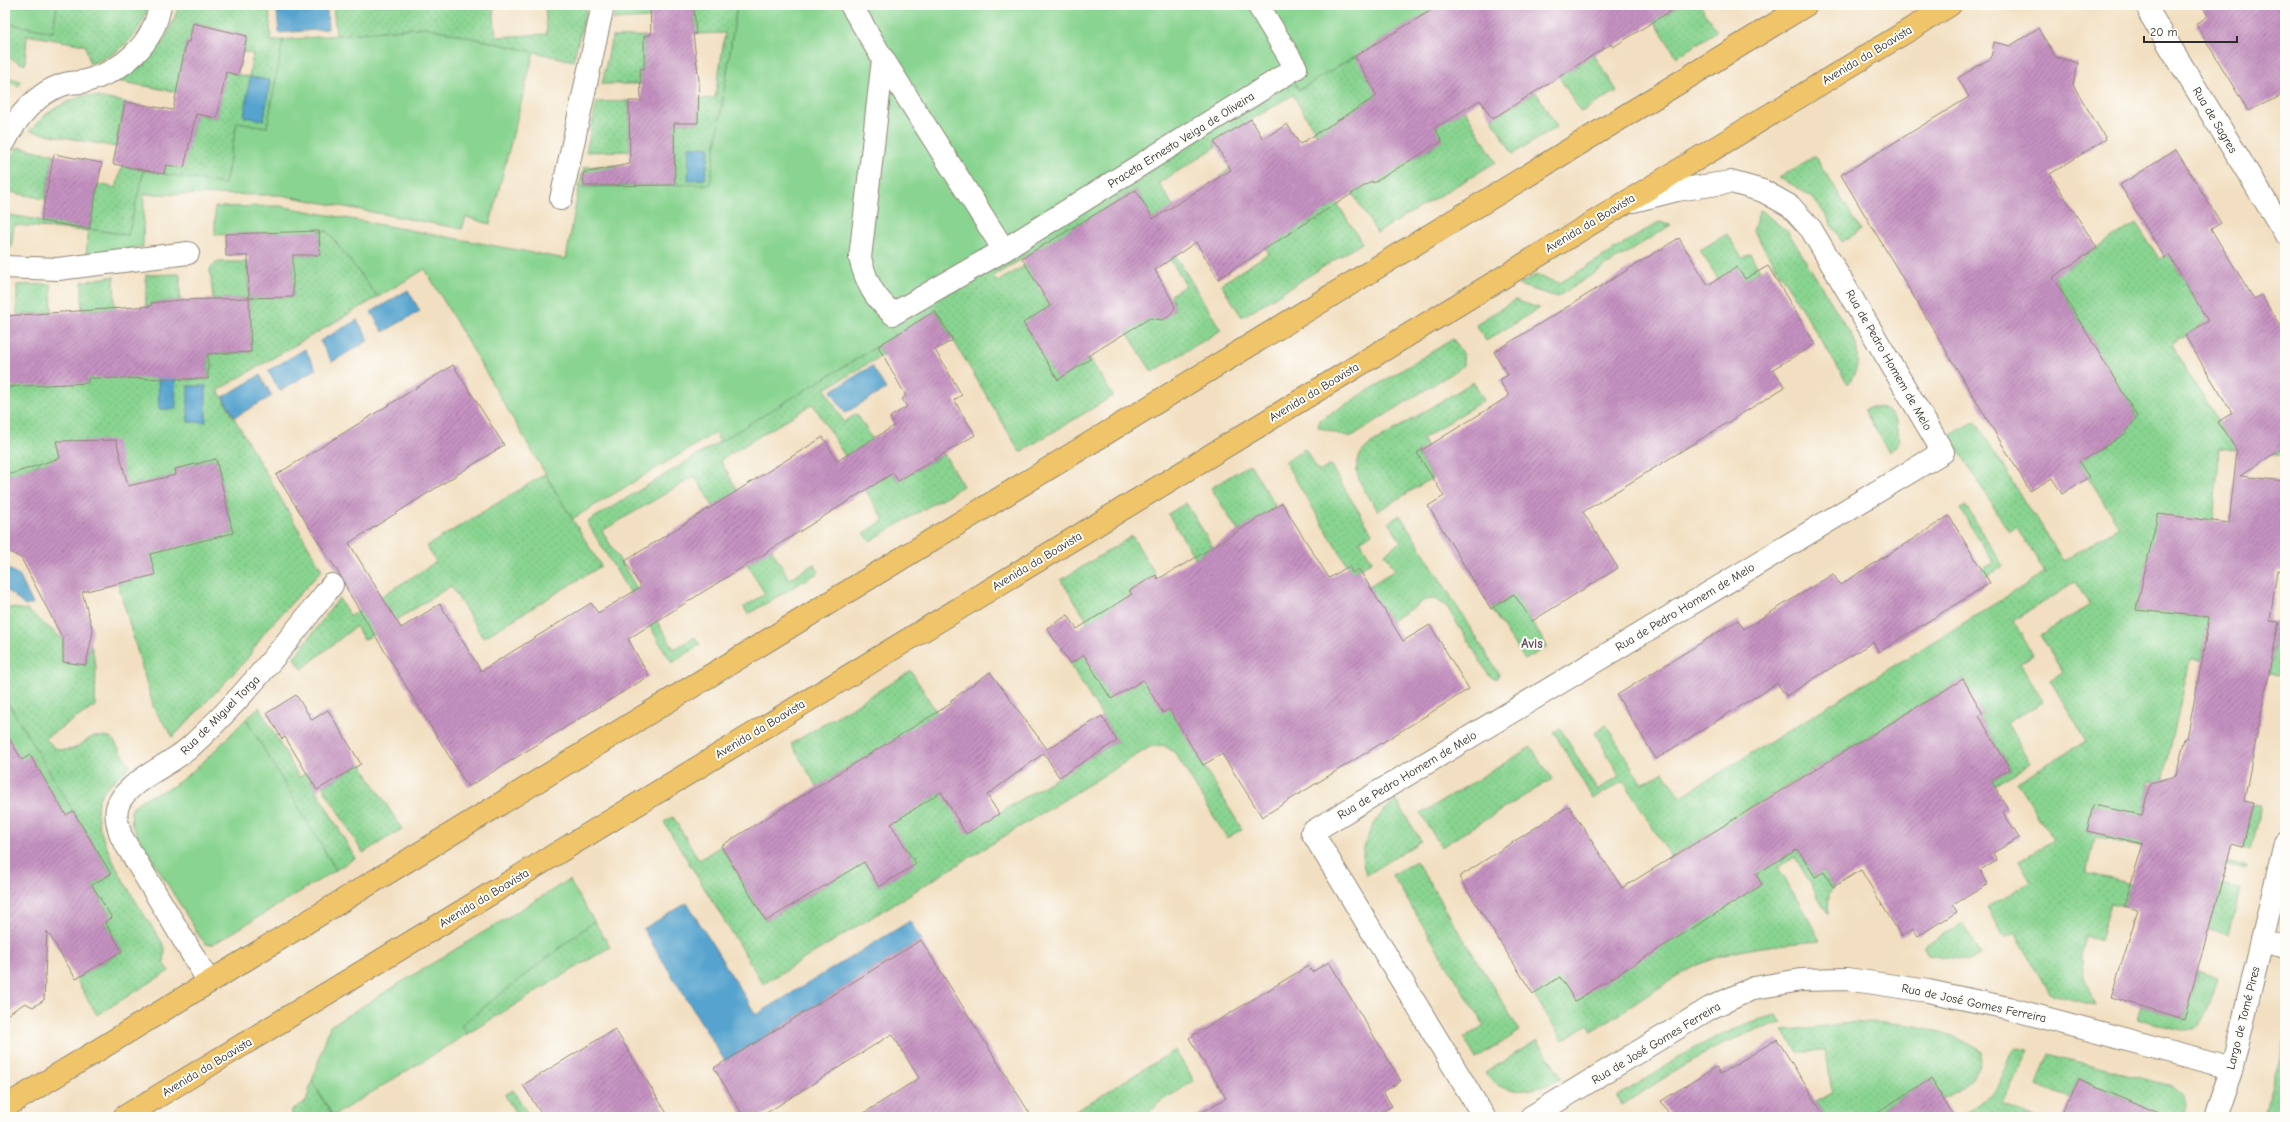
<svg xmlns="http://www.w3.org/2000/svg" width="2290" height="1122" viewBox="0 0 2290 1122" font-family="'Comic Neue',sans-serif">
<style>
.grass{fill:#89d491;stroke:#5a805e}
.park{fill:url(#park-dots);stroke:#5a805e;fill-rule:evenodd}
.water{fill:#55a3ce;stroke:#40677c}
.building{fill:url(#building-hatch)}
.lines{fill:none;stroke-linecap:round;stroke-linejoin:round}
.minor-casing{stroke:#8e8576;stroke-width:24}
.major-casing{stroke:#8e8576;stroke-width:24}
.minor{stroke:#fff;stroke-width:22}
.major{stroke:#f0c469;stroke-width:22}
.labels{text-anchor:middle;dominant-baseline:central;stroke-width:4;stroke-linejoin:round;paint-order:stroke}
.street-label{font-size:12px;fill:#2b2b2b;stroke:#fdfcf7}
.neighbourhood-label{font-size:13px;font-weight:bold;fill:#614f60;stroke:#fdfcf7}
</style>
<defs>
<pattern id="park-dots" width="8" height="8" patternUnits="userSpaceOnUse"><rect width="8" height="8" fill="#89d491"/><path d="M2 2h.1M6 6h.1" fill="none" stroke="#76b67d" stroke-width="1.8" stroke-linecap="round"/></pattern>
<pattern id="building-hatch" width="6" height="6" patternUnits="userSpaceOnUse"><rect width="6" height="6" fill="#c592c1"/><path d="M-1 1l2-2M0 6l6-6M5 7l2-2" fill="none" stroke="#a0779d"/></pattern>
</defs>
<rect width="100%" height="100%" fill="#fdfcf7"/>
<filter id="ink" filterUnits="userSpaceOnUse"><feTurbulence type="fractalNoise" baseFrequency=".025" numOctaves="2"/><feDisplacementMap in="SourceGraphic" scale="8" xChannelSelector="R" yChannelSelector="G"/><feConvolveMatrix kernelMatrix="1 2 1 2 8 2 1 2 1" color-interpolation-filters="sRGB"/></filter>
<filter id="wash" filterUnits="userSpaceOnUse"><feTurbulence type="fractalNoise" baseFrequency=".012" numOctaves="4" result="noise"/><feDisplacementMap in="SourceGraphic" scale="16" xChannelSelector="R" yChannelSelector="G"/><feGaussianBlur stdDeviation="0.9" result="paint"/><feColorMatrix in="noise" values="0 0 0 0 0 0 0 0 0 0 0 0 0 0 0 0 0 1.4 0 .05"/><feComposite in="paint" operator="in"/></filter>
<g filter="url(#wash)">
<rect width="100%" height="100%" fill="#f2dfc1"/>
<g class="grass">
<path d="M5,5H57L53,32L5,23Z"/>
<path d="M737,5H1440L720,442L715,433L572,519L425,269L378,297L327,231L215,235V207L280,206L566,259L579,187L710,184Z"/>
<path d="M425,27L534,52L490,224L466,217L462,229L281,195L144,194L143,247L86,254L89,229L128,235L144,170L225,184L237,122L267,127L283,40Z"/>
<path d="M5,698L73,811L5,853Z"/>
<path d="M246,719L336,870L222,939L213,944H206L200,937L132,826L131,811C140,795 158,795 173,786C200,768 223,742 246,719Z"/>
<path d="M569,880L594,921L462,1025L467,1034L333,1116L312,1081L330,1026Z"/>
</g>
<g class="park">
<path d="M57,5H148C142,36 118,55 90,64L85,45L27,35L25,65L5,56V23L53,32Z"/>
<path d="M179,5H207L208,7L269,5L271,41L283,40L267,127L237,122L225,184L164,174L173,134L191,137L196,114L217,118L226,72L249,77L253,54L243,52L247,36L194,23L189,42H186L177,92L118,81C152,62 167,42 179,5Z"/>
<path d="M333,5H493L496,37L547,34L545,5H588L573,61L425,27L336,35Z"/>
<path d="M617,5H650V18L613,20Z"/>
<path d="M694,5H737L710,184L675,185L674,123H698L699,99L715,98L725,33L696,34Z"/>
<path d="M1544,5H1562L1617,91L1581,112L1559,77L1580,64Z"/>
<path d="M1681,5H1700L1717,31L1677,57L1654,21Z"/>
<path d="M1412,22L1496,162L1377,233L1293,95L1214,142L1216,147L1159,183L1181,219L1161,232L1221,330L1152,372L1127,332L1151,317C1163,322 1168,317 1175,308L1171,295L1186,285L1140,211L1146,207L1136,190L993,276L997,282L1026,265L1054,311L1023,323L1058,380L1090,359L1113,396L1020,452L936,311L895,336L889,326L1293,80L1299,90L1355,56L1360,64ZM1378,95L1435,128L1442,141L1373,183L1336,122Z"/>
<path d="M644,36V69H640L641,84H602L612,37Z"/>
<path d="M5,76L20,81L19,86L5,81Z"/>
<path d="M1536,92L1557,127L1513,154L1492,119Z"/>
<path d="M86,95L125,102L116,147L30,131C45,111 63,103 86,95Z"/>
<path d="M629,101L630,151L586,152L597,102Z"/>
<path d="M17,147L54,154L45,199L5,191V167Z"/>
<path d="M1815,156L1861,230L1842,242C1822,208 1816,195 1779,178Z"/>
<path d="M1227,163L1337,203L1362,243L1242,317L1221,284L1269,253L1220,176L1230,169Z"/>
<path d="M625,165L626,186L579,187L584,167Z"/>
<path d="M122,166L144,170L128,235L89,229L88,231L14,225L11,248L5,245V214L89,229L98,184L116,188Z"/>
<path d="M1760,210L1788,232L1855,341C1859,356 1859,371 1848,384L1753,230Z"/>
<path d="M2036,215L2068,268L2136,223L2160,260L2169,255L2192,294L2218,278L2210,326L2207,321L2171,345L2232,444L2282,448L2285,446V455L2220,448L2213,521L2143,582L2136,610L2209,617L2202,661L2190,660L2163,782L2150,780L2142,817L2093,805L2087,831L2247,867L2246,870L2095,837L2087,873L2131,884L2124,906L2111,903L2100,941L2085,936C2076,964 2084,980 2096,1006L2049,993L2015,932L2004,938L1987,908L2031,881L2019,861L2053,841L2017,782L2086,741L2050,680L2063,672L2040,635L2090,605L2076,582L2013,620L2033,655L2020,663L2043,702L2007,723L2030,764L1994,785L1991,780L2010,769L1982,721L1771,845L1780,860L1798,849L1814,876L1824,872L1833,887L1829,894L1828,914L1795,857L1778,867L1821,941C1782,944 1731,948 1696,966C1660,985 1627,1010 1592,1031L1588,1024L1563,1040L1533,994L1560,977L1762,885L1724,824L1671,857L1624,781L1593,799L1554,732L1560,728L1597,790L1620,776L1595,733L1606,725L1642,784L1664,772L1680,797L2045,573L2018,527L2009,532L1950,436L1975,420L2033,516L2035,515L2063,561L2119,527L2079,462L2125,434L2137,415L2031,240ZM1963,679L1983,714L1764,843L1745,811Z"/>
<path d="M1659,222L1671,225L1557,297L1518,285L1535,275L1560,283Z"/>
<path d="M319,231H327L378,297L218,390L322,570L264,633L247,659L173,737L154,709L118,584L154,575L148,547L192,543L233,533L216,459L175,469L176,475L128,486L56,441L61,462L40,464L12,474H5V389H14V364L181,355V380L208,379V354L251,352L249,298L213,299L210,269L217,262H247L249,298L293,297V255H320Z"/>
<path d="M1727,234L1742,258L1750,254L1760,270L1745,280L1718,279L1700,250Z"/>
<path d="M180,274V300L151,303V307H146V275Z"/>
<path d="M114,276L115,309L82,310V282Z"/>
<path d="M51,284L52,312L17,315V285Z"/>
<path d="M1515,300L1539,308L1486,341L1476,324Z"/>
<path d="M1453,339L1463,355V366L1352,436H1345L1318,427L1320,420Z"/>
<path d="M878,346L883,355L825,389L844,422L857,414L898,481L944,454L963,486L870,541L864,533L884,520L813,404L720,460L789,579L814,564L819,572L748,614L744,607L765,594L695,476L602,531L674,649L695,637L700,645L672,663L587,522Z"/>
<path d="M1473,382L1484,400L1422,439L1427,447L1417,453L1432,478L1378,511C1365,490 1343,467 1368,446Z"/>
<path d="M1872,407C1893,407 1901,424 1898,444L1889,452L1864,410Z"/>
<path d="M1305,449L1319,472L1330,465L1372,533L1360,541L1372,561L1352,573L1285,462Z"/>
<path d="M1250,464L1276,507L1238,531L1211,488Z"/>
<path d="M545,474L601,566L483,638L451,586L364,640L356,626L302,669L294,658L339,598L350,616L436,562L427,546Z"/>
<path d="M1186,503L1213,547L1195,558L1168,514Z"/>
<path d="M1966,506L2003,566L1986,577L1982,570L1993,562L1960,509Z"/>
<path d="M1400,515L1499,674L1497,678H1492L1489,675L1447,607L1436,599L1425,600L1191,745L1242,829L1227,838L1175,753L1163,745L1150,747L763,984L664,822L673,817L699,860L721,846L766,921L843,875L841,870L861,858L879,887L915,864L902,842L883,829L952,785L878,749L832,777L858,819L849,839L791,744L911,671L987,794L966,833L1117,741L1070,664L1084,655L1107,692L1363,590L1395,570L1385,553L1401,542L1389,522Z"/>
<path d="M1132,536L1156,575L1130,591L1132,594L1089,624L1061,580Z"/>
<path d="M1514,594L1547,646L1525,660L1491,609Z"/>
<path d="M5,607L27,610L63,639V662L86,665L90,641L96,666L95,706L45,738L55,748L62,750L73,749L94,736L112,738L130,766C121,775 104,787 99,799C86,833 146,916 165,947L164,963L169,971L97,1015L76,979L122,951L105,922L112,918L92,885L111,874L5,698Z"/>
<path d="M2279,622L2285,623V677L2269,674Z"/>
<path d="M259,707L299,777L307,773L355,858L336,870L246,719Z"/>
<path d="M1531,747L1552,779L1441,847L1421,814Z"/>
<path d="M361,764L402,829L363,853L323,787Z"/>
<path d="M1396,800L1421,841L1367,875C1353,852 1376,814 1396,800Z"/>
<path d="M2253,803L2262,805L2251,849L2243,847Z"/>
<path d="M1416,861L1520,1031L1476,1059L1464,1038L1484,1025L1392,875Z"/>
<path d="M2221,884L2241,889L2229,934L2209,929Z"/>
<path d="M594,921L610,947L467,1034L461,1025Z"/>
<path d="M1962,923L1980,954L1970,961L1928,954L1924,946Z"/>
<path d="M2198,971L2218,978C2198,1041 2199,1036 2137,1018L2141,1006L2184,1019Z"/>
<path d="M1776,1015L1782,1024C1723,1035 1672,1074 1622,1105L1617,1097C1668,1065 1716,1029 1776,1015Z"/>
<path d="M1858,1022C1905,1023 1941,1025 1981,1051C1984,1076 1961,1088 1943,1099L1931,1079L1869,1117H1825L1816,1102L1832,1093L1826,1051L1797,1052L1782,1031Z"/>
<path d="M1537,1040L1562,1078C1538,1091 1503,1100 1485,1073Z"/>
<path d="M2285,1040V1117H2263Z"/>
<path d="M2017,1047L2029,1049L2003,1104L2036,1117H1957C1972,1108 1989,1100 1999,1085C2007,1072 2003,1056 2017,1047Z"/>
<path d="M1175,1050L1194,1081L1160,1102L1145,1117H1066Z"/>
<path d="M2048,1054L2172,1086C2185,1095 2190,1103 2182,1117H2143L2146,1108L2079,1079L2071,1098L2037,1086Z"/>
<path d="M312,1081L333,1117H292V1110L306,1102Z"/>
<path d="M513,1090L530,1117H518L505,1095Z"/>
</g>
<g class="water">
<path d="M327,7L328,29L279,33L277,11Z"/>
<path d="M250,77L270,80L264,120L244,117Z"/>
<path d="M689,147H710L705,179L688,180Z"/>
<path d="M408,290L420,311L383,332L371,312Z"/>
<path d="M357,320L369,340L332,362L320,341Z"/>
<path d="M305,349L316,369L280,391L268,371Z"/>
<path d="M872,366L886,389L845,413L831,391Z"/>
<path d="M175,372L176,409H159L158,373Z"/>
<path d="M260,375L272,396L235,417L223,397Z"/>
<rect x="188" y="386" width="18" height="36"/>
<path d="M5,567L19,575L33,604L25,606L5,588Z"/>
<path d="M687,903L756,1015L910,921L921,940L725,1061L643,929Z"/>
</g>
<g id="blocks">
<g class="building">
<path d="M650,5H694L696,34H693L699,80L698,123H674L675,185L584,186L583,173L630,164L629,101H641L640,69H644V36L651,35Z"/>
<path d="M1440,5H1680L1613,47L1611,44L1492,119L1480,100L1435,128L1442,141L1373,183L1372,181L1218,279L1196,242L1155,270L1173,302L1175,308L1168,317L1162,320L1150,318L1088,356L1090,359L1058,380L1023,323L1050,306L1022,258L1136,190L1153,219L1231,170L1214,142L1251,119L1263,139L1287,124L1300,144L1377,96L1355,56Z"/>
<path d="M2202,5H2285V94L2248,111L2196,24L2208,16Z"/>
<path d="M193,23L247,36L238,75L226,72L217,118L196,114L184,168L166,165L164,174L113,164L125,102L173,110L186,42H189Z"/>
<path d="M2038,28L2056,57L2078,63L2073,85L2106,139L2050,174L2097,248L2053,277L2137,416L2125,434L2079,462L2089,477L2062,494L2052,478L2030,491L1841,175L1969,97L1958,78L1991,58L1994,42L2010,46Z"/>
<path d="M2176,150L2221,223L2211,229L2254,299L2261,295L2285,334V446L2240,476L2285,481V571L2277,570L2270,621L2279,622L2244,801L2253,803L2243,847L2232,844L2184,1019L2111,997L2138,910L2124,906L2143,844L2087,831L2093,805L2142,815L2150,783L2176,776L2185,738H2187L2202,661L2209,617L2136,610L2158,514L2229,523L2237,451L2218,422L2232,413L2185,336L2208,321L2169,255L2165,258L2120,185Z"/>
<path d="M54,154L102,163L89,229L41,221Z"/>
<path d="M319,231L320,255H293V297L249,298L248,256H226L225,234Z"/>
<path d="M1679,238L1708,285L1737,267L1745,279L1768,266L1815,344L1773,369L1785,387L1583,512L1618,568L1532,621L1514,594L1491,609L1428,506L1444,496L1417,453L1509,396L1499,380L1508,375L1494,352Z"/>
<path d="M249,298L251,352L208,354V379L88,378V383L5,387V316L151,306V303L180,300Z"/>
<path d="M935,311L953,340L935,350L962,395L954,400L975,435L898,481L893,473L628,639L649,676L468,787L349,593L343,580L276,475L453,365L504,445L349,543L401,628L440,604L481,671L591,603L598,613L641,587L625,561L823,437L837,461L894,426L890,417L907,407L902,399L906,396L878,346Z"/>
<path d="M116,440L128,486L176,475L175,469L216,459L233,533L150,554L155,575L82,592L93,631L86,665L63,662V639L21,558L5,549V476L60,458L56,441Z"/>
<path d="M1282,503L1329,578L1349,566L1352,573L1359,569L1403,641L1430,625L1469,689L1262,817L1222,754L1203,765L1169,709L1163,713L1143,680L1111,699L1084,655L1070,664L1047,628L1068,615L1077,629L1132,594L1129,591L1156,575L1158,579L1195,558Z"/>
<path d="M1949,516L1990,583L1879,652L1873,642L1786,696L1777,683L1656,759L1617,695L1738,620L1744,629L1833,574L1840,585Z"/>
<path d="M990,672L1047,749L1102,716L1117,741L1059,777L1044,753L987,795L999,814L966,834L941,792L891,824L916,864L879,887L864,862L766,921L721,846L952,703L950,701Z"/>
<path d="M1963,679L1983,714L1979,716L2010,769L1991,780L2008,809L2003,812L2019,838L1993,853L1997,860L1980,870L1988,884L1953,905L1957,912L1918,936L1913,929L1901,936L1861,870L1833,887L1824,872L1815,877L1798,849L1756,874L1762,885L1575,1001L1560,977L1533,994L1459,877L1569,806L1622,888Z"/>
<path d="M296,695L312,720L328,710L361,764L317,790L285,737L282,739L267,713Z"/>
<path d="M5,731L22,760L30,755L66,815L73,811L111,874L92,885L112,918L105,922L122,951L76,979L47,931L44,1000L33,1007L25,1003L5,1016Z"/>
<path d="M921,940L1032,1117H858L919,1078L892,1034L760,1117H744L714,1068Z"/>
<path d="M1329,962L1401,1081L1383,1092L1392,1106L1374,1117H1194L1226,1098L1189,1038L1308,966L1312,972Z"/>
<path d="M615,1029L669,1117H543L523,1085Z"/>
<path d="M1777,1039L1825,1117H1671L1661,1101L1716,1067L1720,1074Z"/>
<path d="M1931,1079L1954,1117H1869Z"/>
<path d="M2079,1079L2168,1117H2062Z"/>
</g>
</g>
</g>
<g filter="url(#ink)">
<use href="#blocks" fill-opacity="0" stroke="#8e8576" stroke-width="1"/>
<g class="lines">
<defs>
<g id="minor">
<path d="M851,5L883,59L1004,250"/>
<path d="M2148,5L2150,14L2285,233"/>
<path d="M883,59L860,258C867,284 873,296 893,314L1004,250L1296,68L1258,5"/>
<path d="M5,141C16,118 37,93 62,85C69,82 78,83 86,81C123,71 154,44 160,5"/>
<path d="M561,199L603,5"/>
<path d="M5,267L58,269L188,253"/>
<path d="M2262,941L2285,947"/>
<path d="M209,982L121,836C118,825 113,812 120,801C132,779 170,765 189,748C243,699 287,642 332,585"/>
<path d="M1484,1117L1312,832L1943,452L1811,229L1790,206L1763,191L1731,182L1677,190L1633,201"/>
<path d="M1531,1117L1710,1008L1754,988L1801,980L1847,979L1928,991L2008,1008L2232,1068"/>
<path d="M2215,1117L2232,1068L2285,843"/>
</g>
<g id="major">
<path d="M5,1107L1806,5"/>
<path d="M124,1117L1950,5"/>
</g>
</defs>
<use href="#minor" class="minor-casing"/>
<use href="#major" class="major-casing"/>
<use href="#minor" class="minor"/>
<use href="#major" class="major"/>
</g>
</g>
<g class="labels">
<g class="street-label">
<text transform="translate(1867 55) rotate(-31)">Avenida da Boavista</text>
<text transform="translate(2215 120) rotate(59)">Rua de Sagres</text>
<text transform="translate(1181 140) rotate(-32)">Praceta Ernesto Veiga de Oliveira</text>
<text transform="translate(1590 223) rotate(-31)">Avenida da Boavista</text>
<text transform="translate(1889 360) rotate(60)">Rua de Pedro Homem de Melo</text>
<text transform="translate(1314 392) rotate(-31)">Avenida da Boavista</text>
<text transform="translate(1037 561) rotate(-31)">Avenida da Boavista</text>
<text transform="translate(1685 607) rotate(-31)">Rua de Pedro Homem de Melo</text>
<text transform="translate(220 715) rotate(-45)">Rua de Miguel Torga</text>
<text transform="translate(760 729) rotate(-31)">Avenida da Boavista</text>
<text transform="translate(1407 775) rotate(-31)">Rua de Pedro Homem de Melo</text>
<text transform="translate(484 898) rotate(-31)">Avenida da Boavista</text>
<text transform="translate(1974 1003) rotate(12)">Rua de José Gomes Ferreira</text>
<text transform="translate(2243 1018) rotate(-76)">Largo de Tomé Pires</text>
<text transform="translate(1656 1043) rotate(-31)">Rua de José Gomes Ferreira</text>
<text transform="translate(207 1067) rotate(-31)">Avenida da Boavista</text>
</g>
<g class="neighbourhood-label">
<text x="1532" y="643">Avis</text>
</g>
</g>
<rect width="2290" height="1122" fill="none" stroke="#fdfcf7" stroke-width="20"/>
<path d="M2144 36v6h93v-6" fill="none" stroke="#2b2b2b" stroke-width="2"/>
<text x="2150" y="36" font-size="12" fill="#2b2b2b" stroke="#fdfcf7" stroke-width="3" paint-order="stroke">20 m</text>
</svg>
